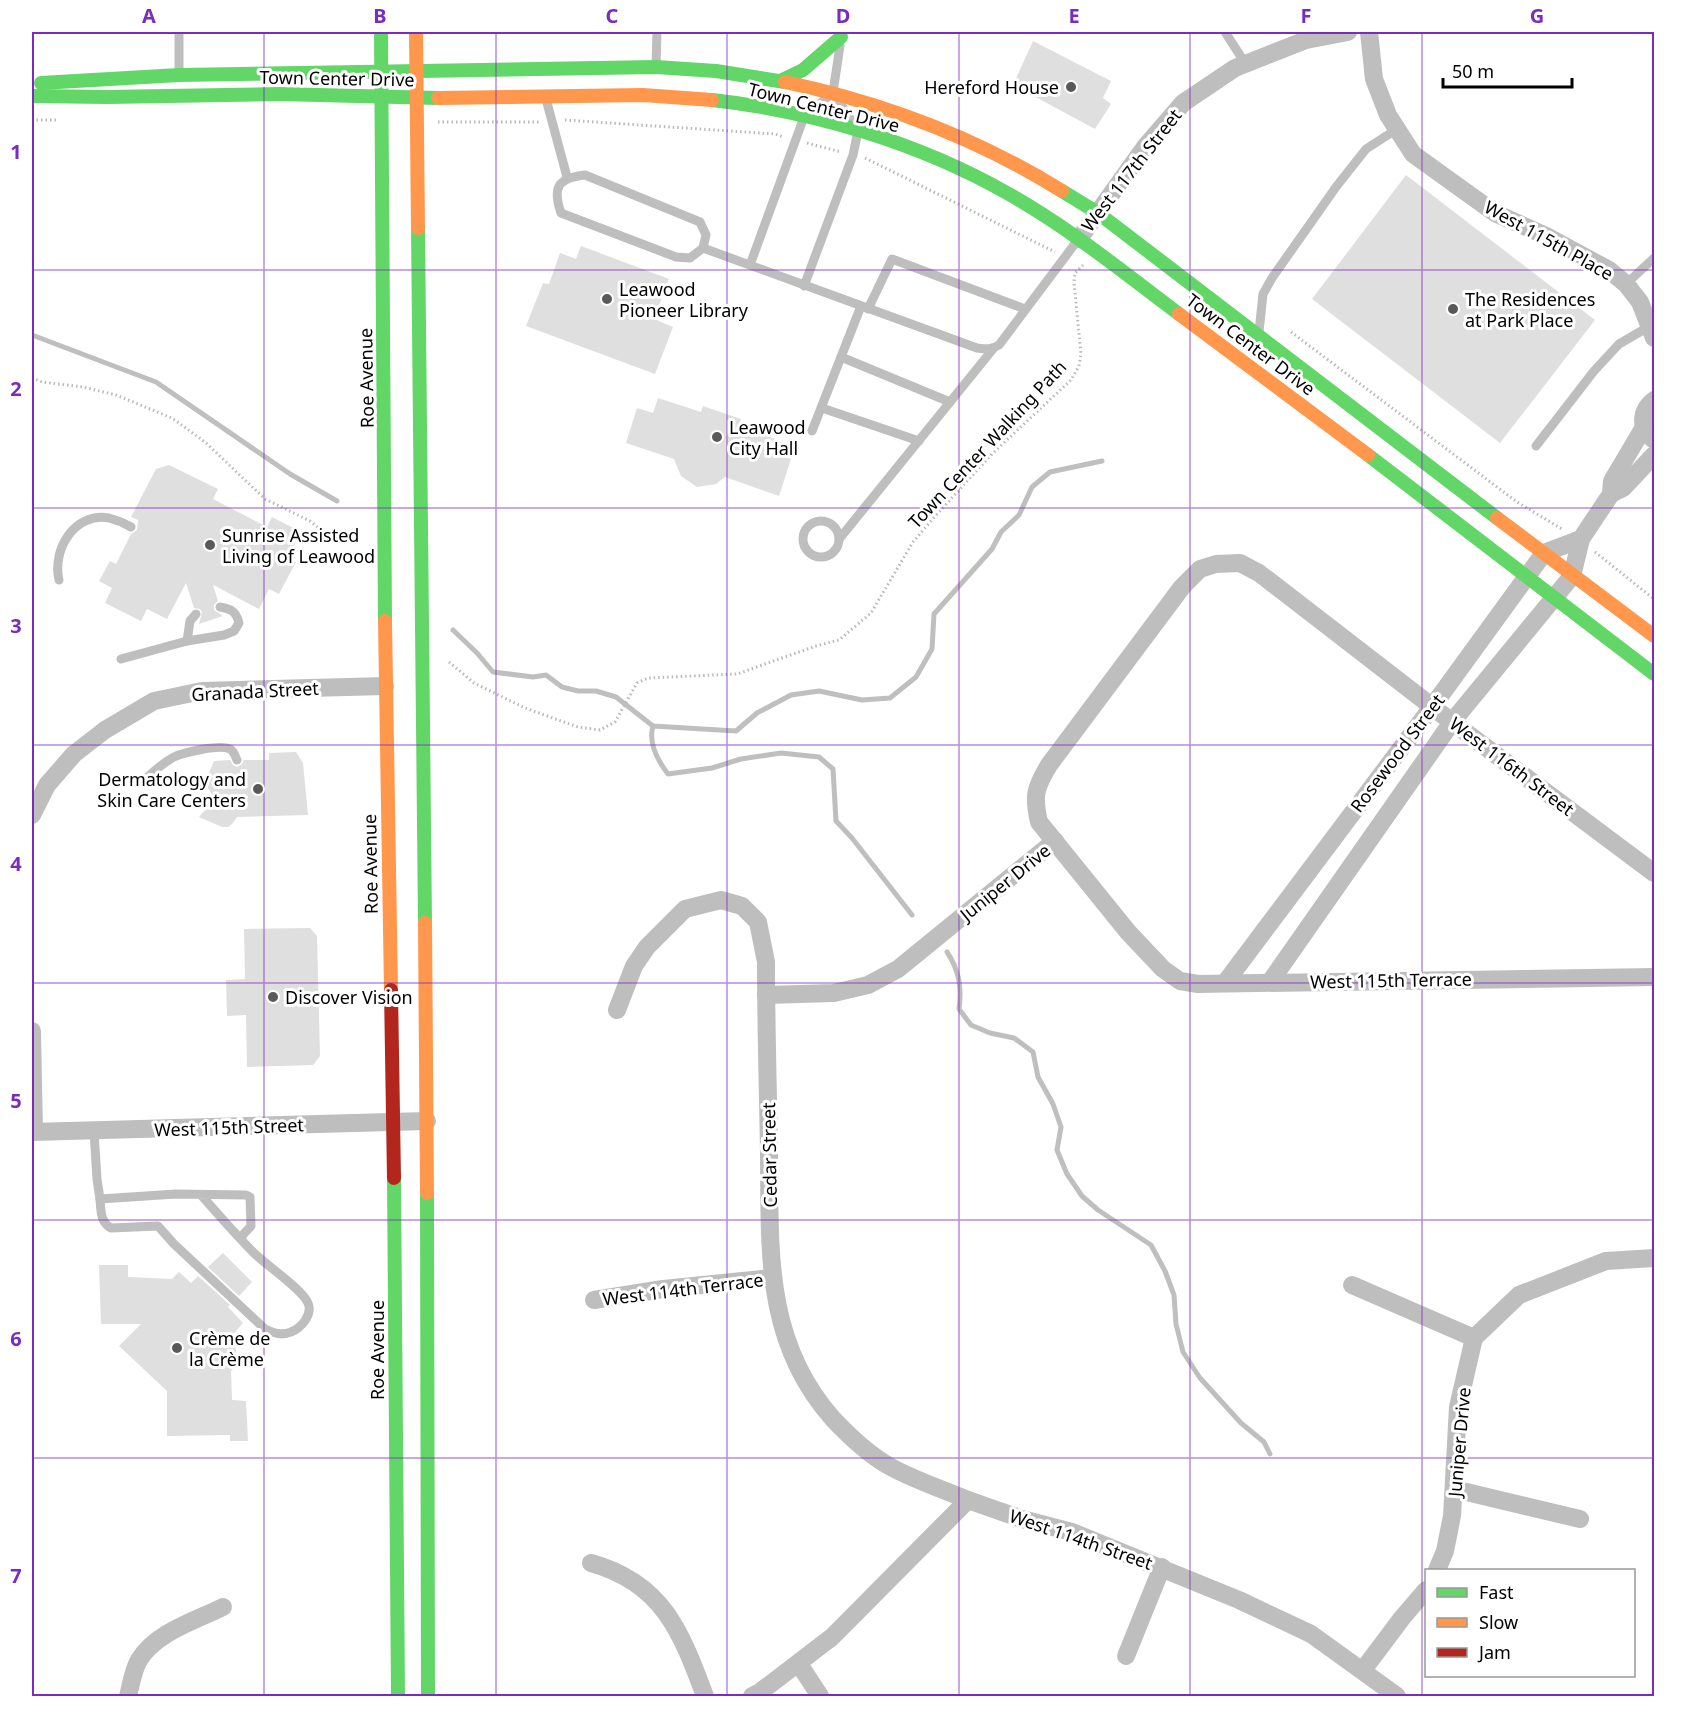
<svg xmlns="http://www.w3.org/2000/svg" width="1686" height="1728" viewBox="0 0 1686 1728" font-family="'Noto Sans',sans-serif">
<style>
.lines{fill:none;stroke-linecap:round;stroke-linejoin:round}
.stream{stroke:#bfbfbf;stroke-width:5}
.building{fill:#dfdfdf}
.path{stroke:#b9b9b9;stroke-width:3;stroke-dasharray:1.5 3;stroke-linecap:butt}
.lane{stroke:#bebebe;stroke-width:9}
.street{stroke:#bebebe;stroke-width:18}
.fast{stroke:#63d668;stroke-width:14}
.slow{stroke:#ff974d;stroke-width:14}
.jam{stroke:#b3261e;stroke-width:14}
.grid{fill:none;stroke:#7b2cbf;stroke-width:1.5;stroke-opacity:0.55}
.poi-dot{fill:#595959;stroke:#fff;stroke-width:2}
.labels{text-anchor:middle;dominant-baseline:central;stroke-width:6;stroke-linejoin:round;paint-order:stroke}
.street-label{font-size:18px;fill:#000;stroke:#fff}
.poi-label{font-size:18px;fill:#000;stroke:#fff;text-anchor:start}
.neatline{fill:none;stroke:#7b2cbf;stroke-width:2}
.grid-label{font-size:20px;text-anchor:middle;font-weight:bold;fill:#7b2cbf}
</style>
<rect width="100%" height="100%" fill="#fff"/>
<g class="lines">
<g class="stream">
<path d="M32,335L156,382L290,474L337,501"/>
<path d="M453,630L477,653L493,672L533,677L546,675L562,687L578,691H596L616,697L653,726L736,731L757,713L791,695L819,691L862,700L890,698L916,677L932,649L934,614L992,549L1001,532L1019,515L1032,487L1050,472L1102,461"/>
<path d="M653,726C648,743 658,761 668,774L712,768L741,759L781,753L819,757L833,769L836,821L852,838L912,915"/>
<path d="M947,952C959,970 962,987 959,1009L971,1025L990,1033L1014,1038L1033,1052L1038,1077L1053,1104L1061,1127L1057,1150L1067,1174L1082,1196L1098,1210L1151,1245L1165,1271L1174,1295L1176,1324L1183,1352L1200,1378L1241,1423L1264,1442L1270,1454"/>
</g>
</g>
<g class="building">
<path d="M1033,41L1111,81L1103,98L1111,104L1095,129L1013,85Z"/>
<path d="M1406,175L1595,320L1500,443L1312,299Z"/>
<path d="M581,246L669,279L654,319L673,327L655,374L526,326L543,283L549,284L560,253L576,259Z"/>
<path d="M658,398L701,412L703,406L741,419L739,426L778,440L774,453L791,459L779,496L725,477L716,484L697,487L681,476L674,459L626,443L637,408L653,413Z"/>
<path d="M169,465L218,489L213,499L267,527L272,517L301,532L287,558L296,562L279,594L269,589L259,609L213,585L218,601L214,605V610L223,616L199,624L202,612L200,609L194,608L186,583L167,619L147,609L141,621L105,603L112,588L99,581L110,561L116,564L131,534L137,530L138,520L131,517L156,469Z"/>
<path d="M296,752L303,763L308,815L237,817L232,824L228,827H222L199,817L212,802L211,793L205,783L214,761L230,760L233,765L237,767L242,764L244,760H269V753Z"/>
<path d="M310,928L317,936L320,1056L313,1065L247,1067L246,1015L227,1016L226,980L245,979L244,929Z"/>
<path d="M223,1253L252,1282L239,1296L208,1267Z"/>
<path d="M99,1265H128V1277L172,1279L179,1272L191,1283L198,1276L230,1305L228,1307L243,1323L228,1340L236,1349L235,1367L231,1371L232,1400L246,1401L248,1441H230V1435L167,1436V1391L119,1346L141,1324H101Z"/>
</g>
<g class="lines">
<g class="path">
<path d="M32,120H58"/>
<path d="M565,120L775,134L783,137"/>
<path d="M438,122H541"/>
<path d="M807,143L841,152"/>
<path d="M865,158L1055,252"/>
<path d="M1291,332L1517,502L1562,529"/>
<path d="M32,378L42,382L83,387L116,395L172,418L205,442L265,499L310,521L330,537"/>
<path d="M1595,552L1654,599"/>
<path d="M449,662L474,683L525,708L578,727L600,730L615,722L637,683L648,678L737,674L816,646L839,640L871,613L913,542L937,514L993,453L1071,380L1079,366L1081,354L1074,282L1075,273L1083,265"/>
</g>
<g class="lane">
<path d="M179,32V73"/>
<path d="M1225,32L1245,63"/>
<path d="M656,65L657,32"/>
<path d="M546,99L567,177"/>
<path d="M703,248L690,258L676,257L561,213C552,187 558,178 585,175L700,222L706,235L703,248L977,348C986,349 991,350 999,345L1077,241"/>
<path d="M750,265L804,117L829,96"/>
<path d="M1626,284L1654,258"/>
<path d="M804,286L853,155L858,131L833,92L840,46"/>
<path d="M868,309L892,259L1025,309"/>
<path d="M1259,332L1263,294L1272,278L1336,187L1366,149L1397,129"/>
<path d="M841,357L950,402"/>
<path d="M822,408L919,441"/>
<path d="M812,431L861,306"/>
<path d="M1536,446L1594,371L1619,344L1650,326"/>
<circle cx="821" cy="539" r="18"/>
<path d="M840,538L993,349"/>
<path d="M59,580C52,550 74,512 109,518C117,520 124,523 131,527"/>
<path d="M187,641L190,621L196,614"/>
<path d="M121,659L187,641L224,635L234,631L239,623C236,611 231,609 220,607"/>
<path d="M141,783C151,774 162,763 174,757C185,752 220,744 230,749C234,751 235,756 237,760"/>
<path d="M94,1131L97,1179L100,1199"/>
<path d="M201,1195C218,1214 235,1234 254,1253C266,1265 302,1289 308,1303C313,1315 301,1328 291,1332C282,1336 274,1333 265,1329L174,1244L158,1226L111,1228C100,1222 101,1210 100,1199L176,1194L246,1195L250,1197L251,1226L240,1238"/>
</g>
<g class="street">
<path d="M1369,32L1374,79L1388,115L1413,154L1495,213L1546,236L1609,270L1626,284L1640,302L1654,338"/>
<path d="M1079,239L1145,147L1183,103L1235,68L1306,40L1348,32"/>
<path d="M1654,400C1640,411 1639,429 1654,440"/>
<path d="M1611,494L1623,488L1654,455"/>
<path d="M32,815L47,785L74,754L105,730L154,701L202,691L385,686"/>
<path d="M1654,873L1452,722L1259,573L1240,563L1216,564L1200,569L1182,587L1049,765C1035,788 1033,796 1039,822L1128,932L1163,969L1180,981L1198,984L1654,977"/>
<path d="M1270,982L1452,722L1572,576L1581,539L1611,494L1612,481L1644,427"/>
<path d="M1225,983L1432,707L1544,553L1581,539"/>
<path d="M766,995L834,993L868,985L898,969L1055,841"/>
<path d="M617,1010L634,966L647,947L685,909L721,900L742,906L758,922L766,962C766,1025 768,1089 769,1153C770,1250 764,1342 833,1419C850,1437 868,1454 889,1466C914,1480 942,1489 968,1500"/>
<path d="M32,1031L34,1132"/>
<path d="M32,1132L427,1121"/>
<path d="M1352,1285L1474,1338"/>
<path d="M594,1300L663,1289L772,1278"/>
<path d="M1474,1338L1519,1295L1606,1261L1654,1258"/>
<path d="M1454,1489L1580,1519"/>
<path d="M591,1563C663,1583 681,1632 705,1696"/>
<path d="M1437,1570L1445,1551L1452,1516L1458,1407L1474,1338"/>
<path d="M1126,1656L1162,1567"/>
<path d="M799,1664L820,1696"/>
<path d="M1363,1670L1402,1618L1426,1590"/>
<path d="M128,1696C131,1685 133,1670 139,1660C156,1632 195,1621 223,1607"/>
<path d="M752,1696L760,1692L832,1637L968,1500L1022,1519L1072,1532L1239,1600L1311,1634L1397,1696"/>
</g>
<g class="fast">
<path d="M381,32L385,621"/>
<path d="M780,81L803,70L841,37"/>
<path d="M41,83L179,75L656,67L716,71L785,82"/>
<path d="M32,96L107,97L279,94L438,98"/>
<path d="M712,100C813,111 919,143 1007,193C1068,227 1123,272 1179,314"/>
<path d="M1062,191L1098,213L1497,518"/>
<path d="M418,228L425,923"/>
<path d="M1368,455L1654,674"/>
<path d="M394,1178L398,1696"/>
<path d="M427,1193L428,1696"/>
</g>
<g class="slow">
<path d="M416,32L418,228"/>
<path d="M785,82C885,103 975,137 1062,191"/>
<path d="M438,98L643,95L712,100"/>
<path d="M1179,314L1368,455"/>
<path d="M1497,518L1654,636"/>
<path d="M385,621L391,990"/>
<path d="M425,923L427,1193"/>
</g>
<path class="jam" d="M391,990L394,1178"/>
</g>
<path class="grid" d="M264,32V1696M496,32V1696M727,32V1696M959,32V1696M1190,32V1696M1422,32V1696M32,270H1654M32,508H1654M32,745H1654M32,983H1654M32,1220H1654M32,1458H1654"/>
<g class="poi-dot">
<circle cx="1071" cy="87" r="6"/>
<circle cx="607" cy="299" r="6"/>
<circle cx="1453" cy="309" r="6"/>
<circle cx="717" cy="437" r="6"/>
<circle cx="210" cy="545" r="6"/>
<circle cx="258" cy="789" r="6"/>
<circle cx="273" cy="997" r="6"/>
<circle cx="177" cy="1348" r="6"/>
</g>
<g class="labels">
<g class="street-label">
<text transform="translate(337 78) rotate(1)">Town Center Drive</text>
<text transform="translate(824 107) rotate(14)">Town Center Drive</text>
<text transform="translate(1131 170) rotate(-52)">West 117th Street</text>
<text transform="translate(1549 240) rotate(29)">West 115th Place</text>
<text transform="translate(1251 344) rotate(37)">Town Center Drive</text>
<text transform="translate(366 378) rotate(-91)">Roe Avenue</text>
<text transform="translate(987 444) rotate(-47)">Town Center Walking Path</text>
<text transform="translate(255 691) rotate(-3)">Granada Street</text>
<text transform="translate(1397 753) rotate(-53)">Rosewood Street</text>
<text transform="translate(1512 766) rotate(37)">West 116th Street</text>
<text transform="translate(370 864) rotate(-91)">Roe Avenue</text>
<text transform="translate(1005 882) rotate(-39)">Juniper Drive</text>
<text transform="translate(1391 980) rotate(-1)">West 115th Terrace</text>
<text transform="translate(229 1127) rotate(-2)">West 115th Street</text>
<text transform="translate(769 1155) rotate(-91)">Cedar Street</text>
<text transform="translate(683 1289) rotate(-7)">West 114th Terrace</text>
<text transform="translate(377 1350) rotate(-90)">Roe Avenue</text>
<text transform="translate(1459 1442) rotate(-85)">Juniper Drive</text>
<text transform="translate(1081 1539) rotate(19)">West 114th Street</text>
</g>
<g class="poi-label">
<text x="1059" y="87" text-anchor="end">Hereford House</text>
<text x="619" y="289">Leawood<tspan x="619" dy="21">Pioneer Library</tspan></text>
<text x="1465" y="299">The Residences<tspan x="1465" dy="21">at Park Place</tspan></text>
<text x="729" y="427">Leawood<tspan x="729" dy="21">City Hall</tspan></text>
<text x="222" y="535">Sunrise Assisted<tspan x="222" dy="21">Living of Leawood</tspan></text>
<text x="246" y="779" text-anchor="end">Dermatology and<tspan x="246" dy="21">Skin Care Centers</tspan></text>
<text x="285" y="997">Discover Vision</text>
<text x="189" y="1338">Crème de<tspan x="189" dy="21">la Crème</tspan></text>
</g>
</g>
<rect width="1686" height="1728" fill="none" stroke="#ffffff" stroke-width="66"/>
<rect x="1425" y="1569" width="210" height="108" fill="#ffffff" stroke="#999999" stroke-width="1.5"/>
<rect x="1437" y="1588" width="30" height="9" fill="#63d668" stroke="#999999" stroke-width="1.5"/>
<text x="1479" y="1599" font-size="18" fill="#000000">Fast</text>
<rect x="1437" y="1618" width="30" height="9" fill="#ff974d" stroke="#999999" stroke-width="1.5"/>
<text x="1479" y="1629" font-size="18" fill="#000000">Slow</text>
<rect x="1437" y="1648" width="30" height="9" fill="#b3261e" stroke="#999999" stroke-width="1.5"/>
<text x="1479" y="1659" font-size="18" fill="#000000">Jam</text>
<path d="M1443 78v9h129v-9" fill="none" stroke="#000000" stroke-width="3"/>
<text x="1452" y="78" font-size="18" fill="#000000" stroke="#ffffff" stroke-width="4.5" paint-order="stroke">50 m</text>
<rect x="33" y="33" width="1620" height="1662" class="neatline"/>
<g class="grid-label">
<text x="149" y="23">A</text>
<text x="380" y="23">B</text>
<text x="612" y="23">C</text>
<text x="843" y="23">D</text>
<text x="1074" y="23">E</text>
<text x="1306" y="23">F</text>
<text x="1537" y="23">G</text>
<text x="16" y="159">1</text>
<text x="16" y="396">2</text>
<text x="16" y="633">3</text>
<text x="16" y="871">4</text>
<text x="16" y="1108">5</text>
<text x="16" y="1346">6</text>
<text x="16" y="1583">7</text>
</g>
</svg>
